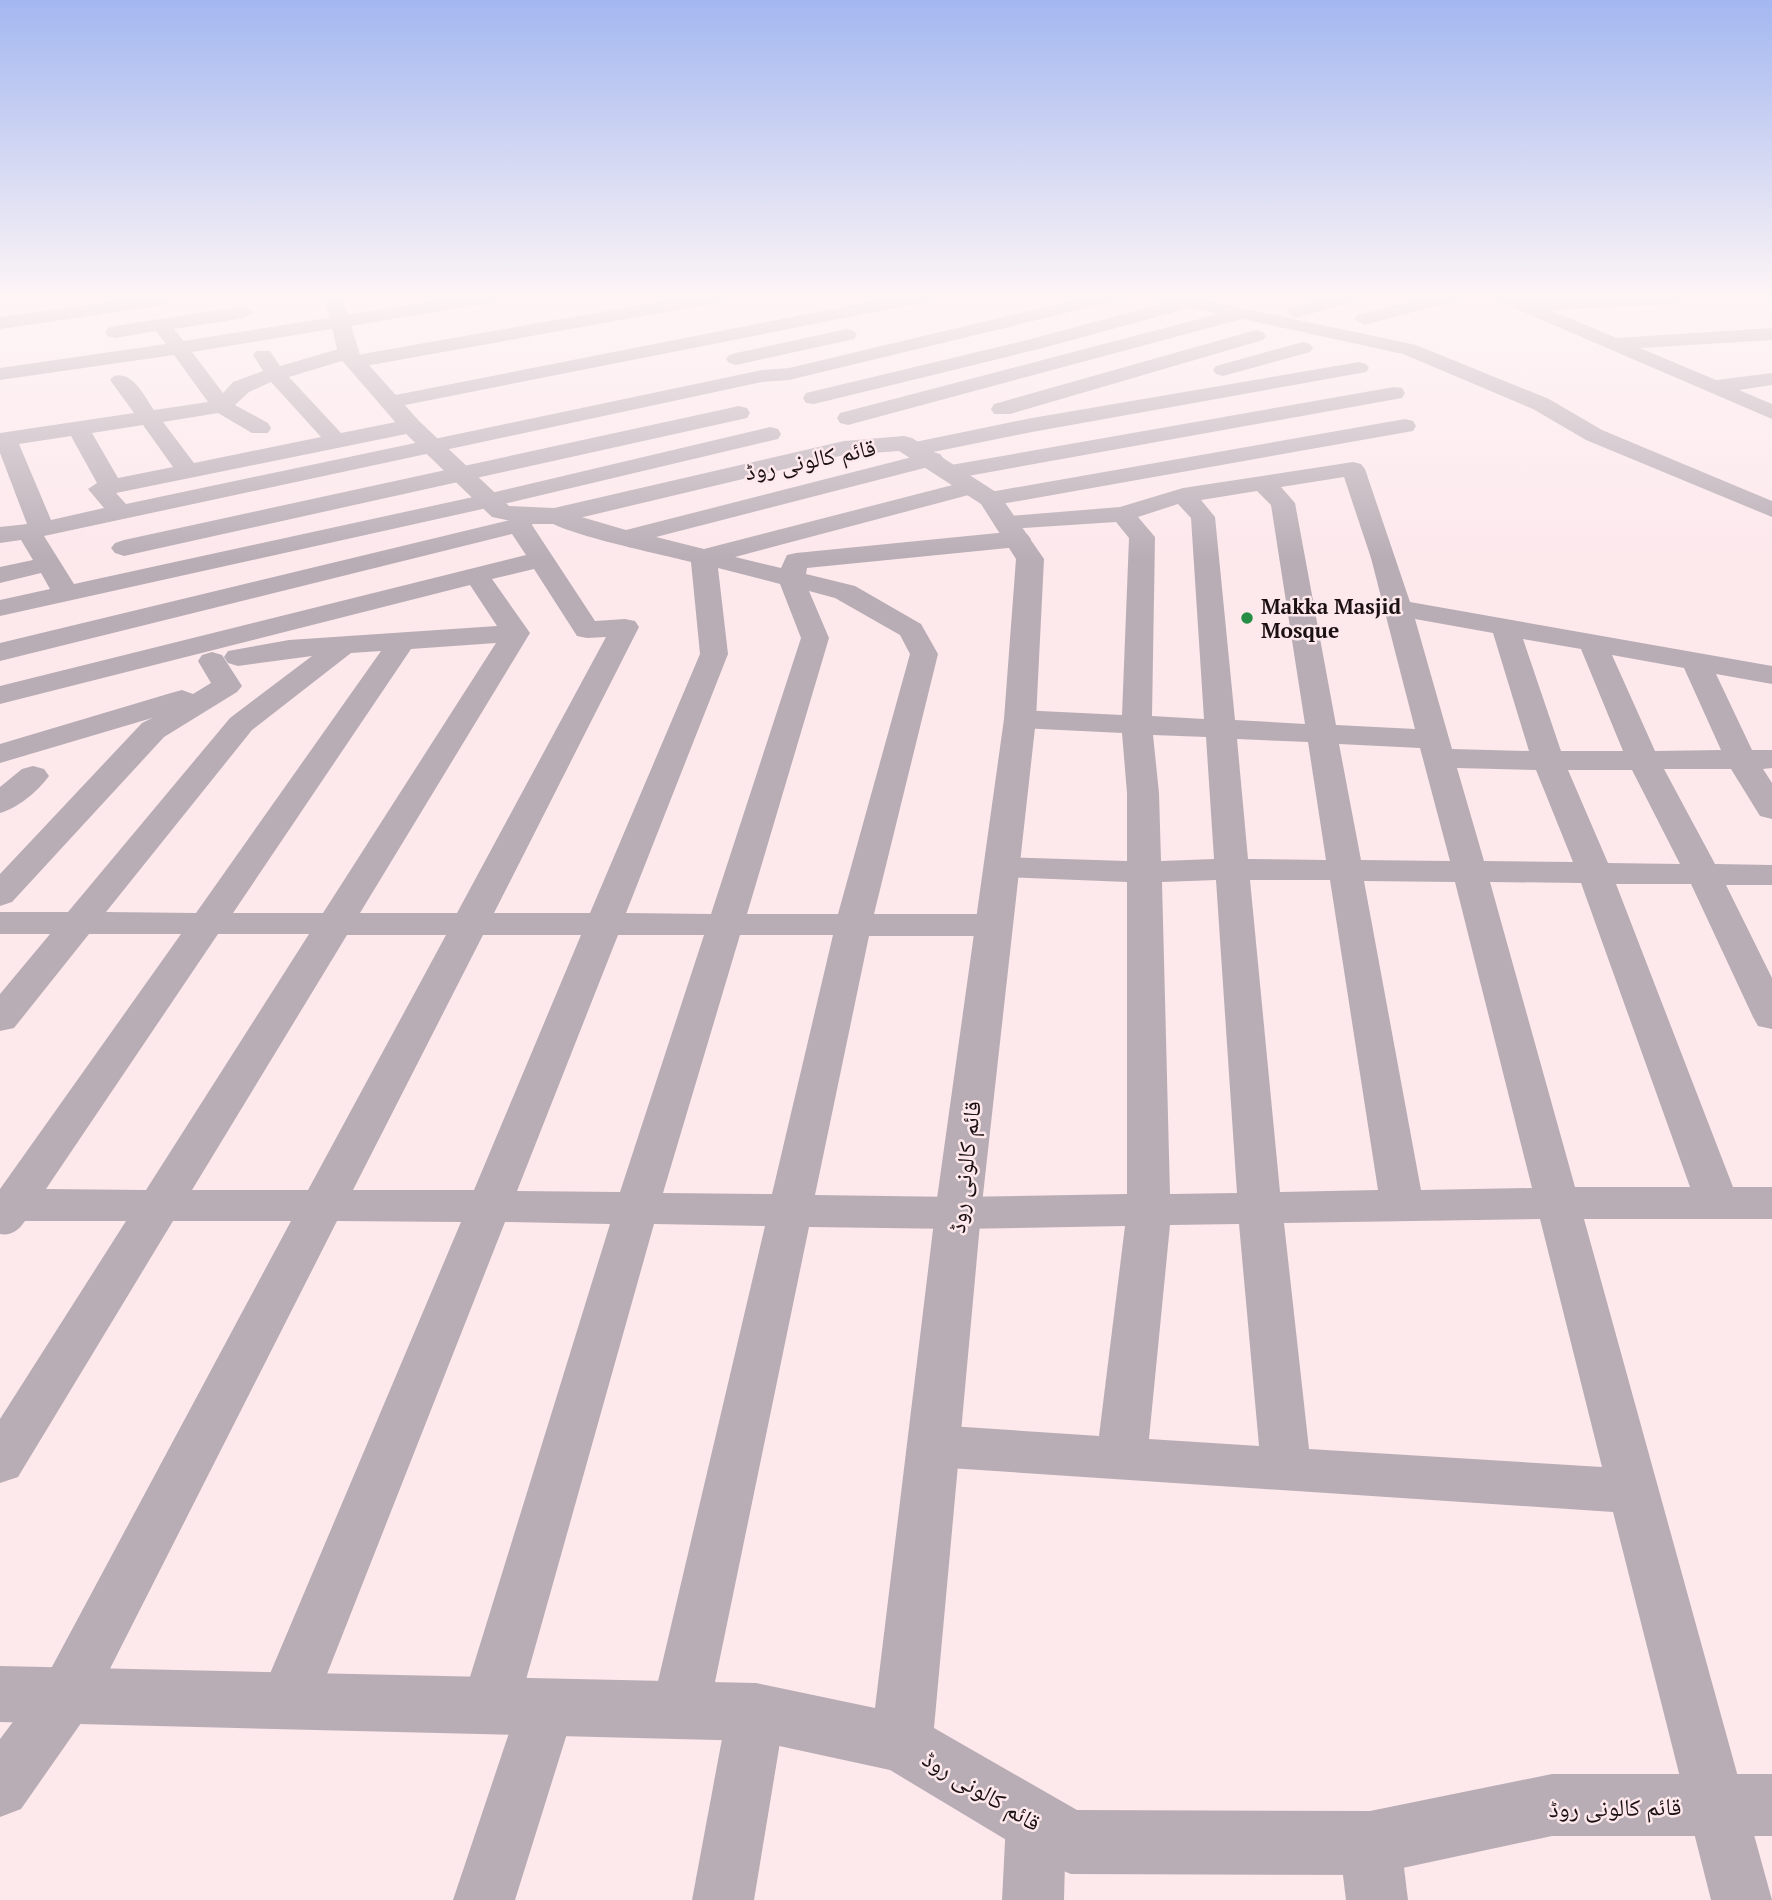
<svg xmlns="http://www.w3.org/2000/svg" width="1772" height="1900" viewBox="0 0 1772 1900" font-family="'PT Serif','Noto Naskh Arabic',serif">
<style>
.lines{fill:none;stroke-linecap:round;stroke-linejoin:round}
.minor{fill:#b9adb5;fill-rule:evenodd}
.tertiary{fill:#b9adb5;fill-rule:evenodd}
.poi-dot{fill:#258d44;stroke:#fde8ec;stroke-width:2.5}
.labels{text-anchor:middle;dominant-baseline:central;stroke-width:5;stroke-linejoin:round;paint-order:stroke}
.far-poi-label{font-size:21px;font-weight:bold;fill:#1b1012;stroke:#fde8ec;text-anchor:start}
.street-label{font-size:24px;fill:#1b1012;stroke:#fde8ec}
</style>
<rect width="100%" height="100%" fill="#fde8ec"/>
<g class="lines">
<g class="minor">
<path d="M158,295L165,297L167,301L165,305L0,329V317Z"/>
<path d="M471,295H498L499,297L490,303L192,352L223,393L233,382L263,371L253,355L256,351H270L280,366L349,346L356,348L359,352L357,355L697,295H735L726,301L354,368L347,366L344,362L345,360L289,377L341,433L411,419L419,421L422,426L419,431L411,433L116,493L126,504L762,370L789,368L1096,295H1126L1124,299L789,380L762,382L44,536L74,584L487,494L770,427L778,429L781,434L778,439L487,508L0,616V600L50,589L41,573L0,583V567L33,560L21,540L0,543V527L27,524L0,453V433L134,413L110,380L114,376C133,371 144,396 154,410L208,402L174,355L0,380V368L166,344L156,331L115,338L108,336L105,332L108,328L115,326L244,306L254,312L244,318L174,329L184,341ZM271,382L321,437L194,463L163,422L218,413L252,433H268L271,428L268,423L235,405L249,392ZM143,425L173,467L118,478L92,433ZM71,436L97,483L88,489L104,508L51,520L19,444Z"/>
<path d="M904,295H939L930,301L390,408L382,407L379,402L382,397L390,396Z"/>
<path d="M1147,295H1180L1416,345L1549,399L1602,430L1772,501V517L1586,440L1533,409L1403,354L1242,319L848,425L840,423L837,418L840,413L1218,314L1189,308L1039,349L814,404L806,403L803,398L806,393L1027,340L1165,303L1149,299Z"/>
<path d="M1337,295H1365L1363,299L1296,318L1286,312L1289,308Z"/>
<path d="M1436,295H1465L1463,299L1364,325L1354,319L1357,315Z"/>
<path d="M1491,295H1515L1529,301L1681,295L1683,298L1674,304L1551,310L1616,338L1772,328V340L1640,348L1716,380L1772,373V385L1739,390L1772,404V419L1493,299Z"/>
<path d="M847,329L854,331L857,335L854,339L736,365L729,363L726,359L729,355L736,353Z"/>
<path d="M1256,330L1263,332L1266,336L1263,340L1010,414H994L991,409L994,404Z"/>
<path d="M1303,342L1310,344L1313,348L1310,352L1223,376L1216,374L1213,370L1216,366Z"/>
<path d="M1359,362L1366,364L1369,368L1366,372L1032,432L933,452L940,454L944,459L940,464L656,537L704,549L972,480L980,482L984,487L980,492L735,557L781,568L787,555L796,553L1018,531L1027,534L1031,539L1027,544L1018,547L807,568L806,574L855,586L921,624L938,654L874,914H992L1005,917L1010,925L1005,933L992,936H869L815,1195L958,1197L1127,1194V882L1002,877L990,874L985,867L990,860L1002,857L1127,861V793L1122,733L1020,728L1009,725L1005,719L1009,713L1020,710L1122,715L1129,538L1116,522L1007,529L998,527L995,522L998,517L1120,507L1183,488L1353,462L1361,464L1365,469L1410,602L1772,666V684L1716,674L1752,750H1772V768L1763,769L1772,783V819L1760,816L1731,769H1664L1715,864L1772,865V885H1726L1772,978V1029L1758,1026L1753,1017L1691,884H1616L1733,1187H1772V1219H1584L1772,1900H1711L1613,1512L934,1467L916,1461L909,1446L916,1431L934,1425L1099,1436L1125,1226L958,1229L809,1227L709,1711L700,1730L680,1738L660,1730L651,1711L765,1226L654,1224L520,1701L526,1689L546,1681L566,1689L575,1708L515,1900H453L515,1715L510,1725L490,1733L470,1725L461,1706L610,1224L505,1222L316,1702L307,1721L287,1729L267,1721L258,1702L461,1222L337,1221L86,1716L21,1809L0,1817V1739L46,1678L291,1221H173L18,1477L0,1483V1419L126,1221H25C19,1230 11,1236 0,1234V1189L181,934H89L14,1028L0,1031V994L50,934H0V912H68L230,718L312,656L238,666L228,663L224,657L228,651L289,640L497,626L470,585L0,704V686L526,555L512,534L0,661V643L510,520L516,511L525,509L534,511L537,516L532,525L595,621L625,619L635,621L639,627L494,913H590L700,654L691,562C666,555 553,533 542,516L545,511L554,509L626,530L924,454H907L904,449L907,444L915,442L1032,418ZM1344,477L1371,558L1415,729L1336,725L1295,503L1281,487ZM1257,491L1271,505L1305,724L1235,720L1215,517L1201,500ZM1178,504L1191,518L1204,719L1152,716L1155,537L1138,517ZM718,568L780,584L801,638L711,914L626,913L728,654ZM534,569L577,636L587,638L606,637L457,913H360L530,633L492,579ZM809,591L835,598L900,635L910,654L838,914H747L829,638ZM1415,619L1493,633L1529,751L1452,749ZM1523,639L1581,649L1623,751H1561ZM496,643L323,913H233L411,649ZM381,651L196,913L106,912L252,730L351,653ZM1612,655L1684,668L1721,750L1655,751ZM1153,735L1206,737L1214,859L1161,861L1159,793ZM1237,739L1308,742L1326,860L1248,859ZM1339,744L1420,748L1450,861L1361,860ZM1457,768L1536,770L1573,862L1484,861ZM1568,770H1632L1680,864L1608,863ZM1216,880L1237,1193L1170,1194L1162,882ZM1250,880H1330L1378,1190L1280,1192ZM1364,881L1455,882L1532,1188L1421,1190ZM1490,882L1581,883L1690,1187H1575ZM218,934H309L146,1190L46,1189ZM347,935H446L308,1190H192ZM483,935H581L474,1190H353ZM618,935H704L620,1192L517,1191ZM740,935H833L772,1194L663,1193ZM1540,1219L1602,1467L1309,1449L1284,1223ZM1239,1224L1259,1446L1149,1439L1170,1225Z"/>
<path d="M1394,387L1402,388L1405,393L1402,398L951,479L943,477L939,472L943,467L951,465Z"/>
<path d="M739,406L747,408L750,413L747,418L124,556L115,553L111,548L115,543L124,540Z"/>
<path d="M1405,419L1413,421L1416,426L1413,431L990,506L981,504L978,499L981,494L990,492Z"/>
<path d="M212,652L222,655L242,686L237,692L164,737L12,902L0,906V874L142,723L152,718L0,763V744L171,693L182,690L193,694L211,683L198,661L202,655Z"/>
<path d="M33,766L44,769L49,776C38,791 18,808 0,813V787L22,769Z"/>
<path d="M756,1685L776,1693L785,1712L754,1900H692L727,1712L736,1693Z"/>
<path d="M1036,1792L1057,1801L1066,1822L1064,1900H1002L1006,1822L1015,1801Z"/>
<path d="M1370,1812L1392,1821L1401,1843L1408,1900H1346L1339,1843L1348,1821Z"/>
</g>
<path class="tertiary" d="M324,295H342L360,355L419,421L509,506L554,508L844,441L904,436L912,438L999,494L1044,559L1036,719L981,1213L934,1728L1077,1810L1370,1811L1552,1774H1772V1836H1552L1370,1875L1071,1874L1048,1865L890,1770L756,1741L0,1722V1666L756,1683L875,1708L935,1213L1004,719L1016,559L981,504L899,451L844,455L554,524H525L492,517L403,431L339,357Z"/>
</g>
<linearGradient id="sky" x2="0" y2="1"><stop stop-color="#a3b7f0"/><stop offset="0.53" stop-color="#fef5f6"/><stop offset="1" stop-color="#fef5f6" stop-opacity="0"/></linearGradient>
<rect width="1772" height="561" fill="url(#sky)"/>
<circle class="poi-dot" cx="1247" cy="618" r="7"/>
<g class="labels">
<g class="far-poi-label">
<text x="1261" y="606">Makka Masjid<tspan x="1261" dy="24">Mosque</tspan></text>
</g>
<g class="street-label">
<text transform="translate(810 459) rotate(-11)">قائم کالونی روڈ</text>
<text transform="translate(964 1167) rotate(-83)">قائم کالونی روڈ</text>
<text transform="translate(982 1790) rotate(31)">قائم کالونی روڈ</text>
<text transform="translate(1615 1807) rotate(-1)">قائم کالونی روڈ</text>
</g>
</g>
</svg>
